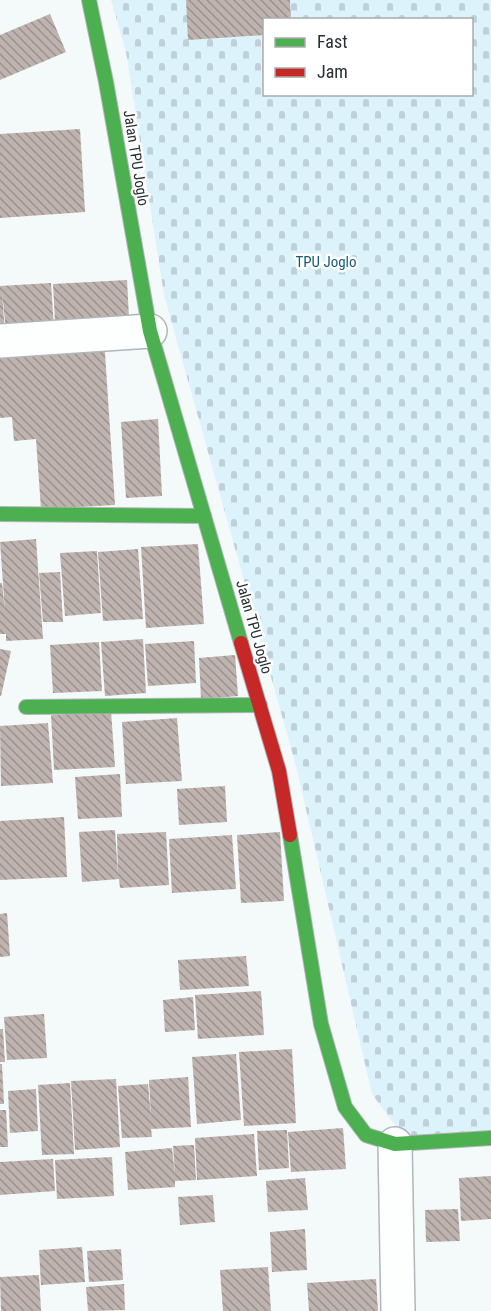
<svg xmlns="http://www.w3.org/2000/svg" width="491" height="1311" viewBox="0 0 491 1311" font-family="'Roboto Condensed',sans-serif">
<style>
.cemetery{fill:url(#cemetery-stones);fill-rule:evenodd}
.building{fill:url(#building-back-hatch)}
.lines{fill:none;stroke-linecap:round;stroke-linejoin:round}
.street-casing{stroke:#b0b6b9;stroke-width:36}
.fast-casing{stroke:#b0b6b9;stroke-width:16}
.jam-casing{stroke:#b0b6b9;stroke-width:16}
.street{stroke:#fdfefe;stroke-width:33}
.fast{stroke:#4caf50;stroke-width:14}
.jam{stroke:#c62828;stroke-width:14}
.labels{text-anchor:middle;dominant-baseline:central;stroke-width:5;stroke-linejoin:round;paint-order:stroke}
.street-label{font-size:15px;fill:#272f33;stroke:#fff}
.park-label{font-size:15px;fill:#145d74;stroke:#fff}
</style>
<defs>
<pattern id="cemetery-stones" width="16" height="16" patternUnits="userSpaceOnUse" patternTransform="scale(1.5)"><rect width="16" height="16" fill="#ddf3fc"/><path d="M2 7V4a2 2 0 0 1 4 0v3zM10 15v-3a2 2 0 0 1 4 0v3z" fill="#bed1d8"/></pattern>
<pattern id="building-back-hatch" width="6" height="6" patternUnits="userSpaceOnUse" patternTransform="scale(1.5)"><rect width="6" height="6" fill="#beb3af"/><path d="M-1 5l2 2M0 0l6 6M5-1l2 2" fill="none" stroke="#9a928f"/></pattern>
</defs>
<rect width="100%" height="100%" fill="#f4f9fa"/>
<path class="cemetery" d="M111,0H491V1141L411,1147L372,1094L296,766L164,295L126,52ZM264,20H472V94H264Z"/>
<g class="building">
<path d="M186,0H290L291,20H264V35L188,40Z"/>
<path d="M50,14L66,52L0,80V35Z"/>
<path d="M80,129L85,212L0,218V134Z"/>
<path d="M127,280L129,318L55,322L53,284Z"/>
<path d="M51,283L54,328L6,331L2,291L5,334L0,335V286Z"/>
<path d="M104,338L115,505L41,509L36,439L14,441L12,417L0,418V345Z"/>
<path d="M158,419L162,496L126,498L121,422Z"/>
<path d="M36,539L43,639L6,641V634H0V583H2L5,611L0,542Z"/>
<path d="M198,544L204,624L146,628L141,547Z"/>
<path d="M138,549L143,619L103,621L98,552Z"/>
<path d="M97,551L101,613L65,616L60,553Z"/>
<path d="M60,572L63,622H43L39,573Z"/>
<path d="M143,639L146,693L105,696L101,642Z"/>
<path d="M194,641L196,683L148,686L145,644Z"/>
<path d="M99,642L102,691L53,693L50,645Z"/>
<path d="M0,649L11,651L1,696H0Z"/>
<path d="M235,655L238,696L201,699L199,658Z"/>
<path d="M111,711L115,767L54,770L51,715Z"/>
<path d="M177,718L182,781L126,784L122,722Z"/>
<path d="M48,723L53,783L1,786L0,726Z"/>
<path d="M120,774L122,817L78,819L75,777Z"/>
<path d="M225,786L227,822L179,825L177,789Z"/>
<path d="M64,817L67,877L0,880V821Z"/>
<path d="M115,830L118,875L117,834L166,832L169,885L120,888L119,879L82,882L79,832Z"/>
<path d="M280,832L284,901L241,903L237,835Z"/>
<path d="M232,835L236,889L172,893L169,839Z"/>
<path d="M7,913L10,956L0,957V914Z"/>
<path d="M246,956L249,986L180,990L178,960Z"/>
<path d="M261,991L264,1035L198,1039L195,995Z"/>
<path d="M193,997L195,1030L165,1032L163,1000Z"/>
<path d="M44,1014L47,1058L7,1060L4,1017Z"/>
<path d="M0,1029H3L5,1062H0Z"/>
<path d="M292,1049L296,1123L244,1126L239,1052Z"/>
<path d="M236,1054L241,1120L197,1124L192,1057Z"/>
<path d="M0,1064H2L4,1104H0Z"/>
<path d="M188,1077L191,1127L151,1129L152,1137L122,1138L118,1086L148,1084L151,1117L149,1080Z"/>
<path d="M116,1079L120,1147L75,1150L71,1081Z"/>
<path d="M70,1083L74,1154L42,1155L38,1085Z"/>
<path d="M36,1089L38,1131L10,1133L8,1091Z"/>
<path d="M0,1110H6L8,1147H0Z"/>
<path d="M343,1128L346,1169L291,1172L288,1132Z"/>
<path d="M287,1130L289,1168L259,1170L257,1131Z"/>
<path d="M254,1134L257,1176L197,1180L195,1138Z"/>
<path d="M194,1145L196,1180L175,1181V1187L128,1190L125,1152L172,1148L175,1175L173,1146Z"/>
<path d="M112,1157L114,1196L57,1199L55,1160Z"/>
<path d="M53,1159L55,1191L0,1195V1162Z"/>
<path d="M491,1176V1219L461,1221L459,1178Z"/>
<path d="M305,1178L308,1210L268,1212L266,1181Z"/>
<path d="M213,1195L215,1222L180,1225L178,1197Z"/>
<path d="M458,1209L460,1241L426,1242L425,1210Z"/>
<path d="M305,1229L307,1270L272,1272L270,1232Z"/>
<path d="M82,1247L85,1282L41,1285L39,1250Z"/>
<path d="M121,1249L123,1280L89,1282L87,1251Z"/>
<path d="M268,1267L271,1311H223L220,1270Z"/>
<path d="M39,1275L41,1311H1L0,1277Z"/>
<path d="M376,1279L378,1311H309L307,1283Z"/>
<path d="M124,1284L125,1310L88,1311L86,1287Z"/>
</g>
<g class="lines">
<defs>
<g id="street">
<path d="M0,341L150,331"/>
<path d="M395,1144L398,1311"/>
</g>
<g id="fast">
<path d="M89,0L106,82L150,331L241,643"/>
<path d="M0,514L204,516"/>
<path d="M26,707L260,705"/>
<path d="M290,835L321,1024L345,1107L366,1135L395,1144L491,1138"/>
</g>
<path id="jam" d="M241,643L279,771L290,835"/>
</defs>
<use href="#street" class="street-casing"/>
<use href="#fast" class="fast-casing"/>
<use href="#jam" class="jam-casing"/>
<use href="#street" class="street"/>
<use href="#fast" class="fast"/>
<use href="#jam" class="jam"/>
</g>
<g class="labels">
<g class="street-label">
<text transform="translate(136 158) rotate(81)">Jalan TPU Joglo</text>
<text transform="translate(254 627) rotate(74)">Jalan TPU Joglo</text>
</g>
<g class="park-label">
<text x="326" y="262">TPU Joglo</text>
</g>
</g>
<rect x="263" y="18" width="210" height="78" fill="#ffffff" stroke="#a9acad" stroke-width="1.5"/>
<rect x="275" y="38" width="30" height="9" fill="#4caf50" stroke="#a9acad" stroke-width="1.5"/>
<text x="317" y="48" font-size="18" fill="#272f33">Fast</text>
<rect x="275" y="68" width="30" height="9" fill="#c62828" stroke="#a9acad" stroke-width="1.5"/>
<text x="317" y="78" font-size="18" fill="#272f33">Jam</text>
</svg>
